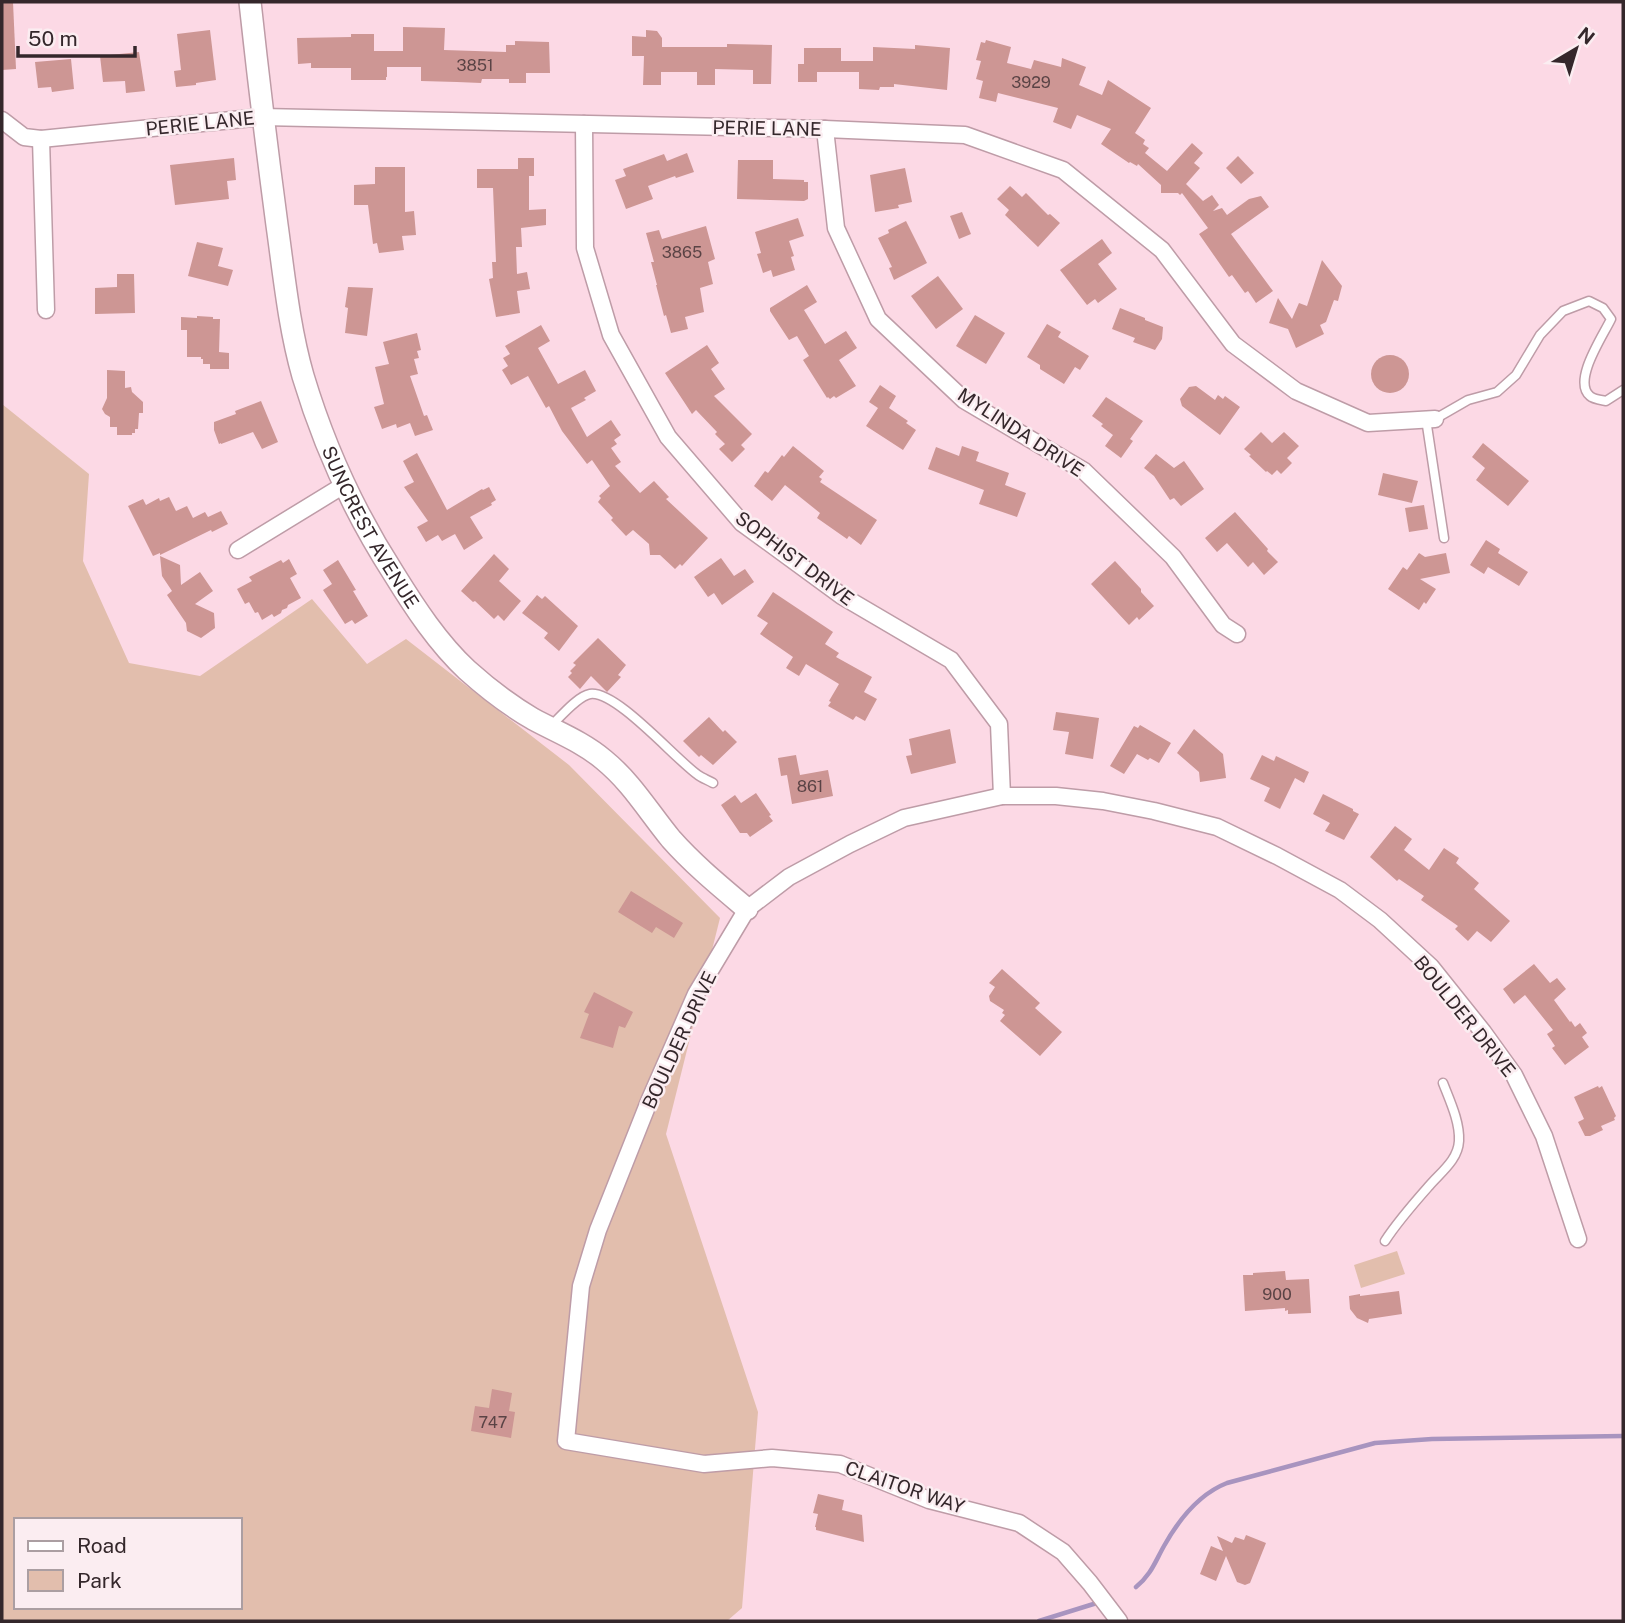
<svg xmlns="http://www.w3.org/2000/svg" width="1625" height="1623" viewBox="0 0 1625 1623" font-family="'Public Sans',sans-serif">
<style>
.green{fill:#e2bead;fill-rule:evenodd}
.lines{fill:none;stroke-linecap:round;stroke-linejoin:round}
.stream{stroke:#a894bf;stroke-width:4.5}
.building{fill:#cd9694}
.service-casing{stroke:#be9ca7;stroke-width:11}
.minor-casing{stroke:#be9ca7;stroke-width:19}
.tertiary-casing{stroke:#be9ca7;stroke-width:24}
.service{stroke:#fff;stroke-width:8}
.minor{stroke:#fff;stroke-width:16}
.tertiary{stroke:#fff;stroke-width:21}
.labels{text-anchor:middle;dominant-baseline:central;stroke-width:5;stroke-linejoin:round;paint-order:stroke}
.number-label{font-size:16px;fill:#5a4345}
.street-label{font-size:19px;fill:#34272b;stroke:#fbedf1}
</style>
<rect width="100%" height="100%" fill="#fcd9e5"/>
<g class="green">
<path d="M2,404L89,474L83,561L129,663L200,676L312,599L367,664L406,639L569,765L720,918L666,1134L758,1412L742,1608L727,1621H2ZM16,1520H240V1607H16Z"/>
<path d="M1397,1251L1405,1274L1361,1288L1354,1265Z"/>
</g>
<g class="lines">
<g class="stream">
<path d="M1136,1587C1151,1575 1155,1562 1164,1546C1178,1521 1199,1494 1227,1483L1375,1443L1432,1439L1623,1436"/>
<path d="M1039,1621L1100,1602"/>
</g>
</g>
<g class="building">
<path d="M2,2H13L16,69L2,70Z"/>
<path d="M403,27L445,28L444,50L506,52V45H515V41L549,42L550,73H526V83H509V79H482L481,83L457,82L421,81V67H387V77H386V80H351V68H311V63L298,64L297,38L351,37V34H374V51H403Z"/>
<path d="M210,30L216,80L196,83V85L176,87L174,71L181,70L177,34Z"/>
<path d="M646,30L657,31L662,38V47H727V44L772,45L771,84H753V70L715,69V85H697V72H661V85H643L644,56H632V36L646,37Z"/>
<path d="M986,40L1011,47L1007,63L1031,69L1034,60L1061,67L1062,58L1086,67L1079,85L1102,95L1108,80L1151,108L1135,133L1145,140L1143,144L1149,148L1145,153L1167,171L1192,143L1203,153L1194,163L1200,168L1186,184L1203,201L1212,195L1219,205L1213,211L1222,208L1227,215L1249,199L1261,196L1269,207L1231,234L1273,291L1256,303L1248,291L1245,293L1232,275L1229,277L1199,234L1208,228L1182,193L1180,195L1178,193H1161V185L1138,164L1137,166L1130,162L1129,163L1101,144L1111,129L1077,115L1071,129L1053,122L1058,108L998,93L996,102L979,98L983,81L976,79L981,61L976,60L981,42L985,43Z"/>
<path d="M915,45L950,48L947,90L894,84V87H880L879,90L859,89V72H817V82H798V64H804V48H841V61H873V47L915,49Z"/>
<path d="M139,52L145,91L126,93L125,81L103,82L100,56Z"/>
<path d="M71,59L74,89L52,92L51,87L38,88L35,62Z"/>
<path d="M687,153L694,172L676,178L675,176L648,186L653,199L626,209L615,180L626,176L623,169L664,154L667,161Z"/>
<path d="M1238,156L1254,173L1241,184L1226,168Z"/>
<path d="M234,158L236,180L227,181L229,199L175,205L170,165Z"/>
<path d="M518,158H534V176H529V210L546,209V225L521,228L522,247H516L517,274L527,272L530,289L517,291L520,313L496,317L489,279L493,278L492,262H496L493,188H477V169H518Z"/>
<path d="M738,160H773V179L804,180V182H808V199L804,201L737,199Z"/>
<path d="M375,167H405V212L414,211L416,235L402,236L404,250L379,253L377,243L373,244L368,205H354V185L375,184Z"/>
<path d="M905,168L912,202L898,205L899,208L875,212L870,175Z"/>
<path d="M1010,186L1022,197L1026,193L1048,215L1050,214L1060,223L1038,247L1005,215L1009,210L997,199Z"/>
<path d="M962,212L971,234L959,239L950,216Z"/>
<path d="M798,218L804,236L789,241L794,256L791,257L795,270L773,277L771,270L763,273L757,254L761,253L755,232Z"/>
<path d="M906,221L927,263L894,280L889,268L892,267L878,238L889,233L888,230Z"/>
<path d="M706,226L715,259L708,262L713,284L700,288L704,312L685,317L688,329L671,333L666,315L664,316L656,285H657L651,262H654L646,233L659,230L662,239Z"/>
<path d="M1102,239L1112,253L1098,264L1117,289L1098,303L1095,299L1087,305L1060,270Z"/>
<path d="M197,242L223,248L218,266L233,270L228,286L188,276Z"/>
<path d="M1322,260L1342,286L1338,301L1334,300L1326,322L1320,325L1324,334L1296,348L1288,329L1269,323L1278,298L1292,319L1299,303L1307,306Z"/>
<path d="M117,274H134L135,313L95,314V288L117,287Z"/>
<path d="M938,276L963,309L936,329L911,296Z"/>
<path d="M807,285L817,302L804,310L825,344L846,331L857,348L839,360L856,386L836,398L834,396L830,399L828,397L827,398L803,360L809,356L797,336L789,340L770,311V308Z"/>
<path d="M348,287L373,288L367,336L345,333L348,308L345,307Z"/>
<path d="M1120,308L1145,318V320L1163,327L1162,339L1155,350L1133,342L1135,338L1112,329Z"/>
<path d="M975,315L1005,333L986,364L956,346Z"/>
<path d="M197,316L213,317V319H220L219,352L229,353V369H210V364H203V359H201V357H187V330H181V317L197,318Z"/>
<path d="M1047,324L1061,332L1058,337L1089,356L1080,370L1075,367L1064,384L1040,369V365L1027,357Z"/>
<path d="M541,325L550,341L538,348L558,384L585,370L596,391L584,398L586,400L571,408L587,437L611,420L621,435L614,440L617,444L611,448L621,462L615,466L640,493L654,481L669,497L666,499L708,538L682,566L680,564L675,569L660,555H650L649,544L633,530L626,536L611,520L613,518L598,502L601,498L599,496L610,486L592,460L587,464L562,431L549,406L546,408L528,376L511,385L502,370L508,366L503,358L510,354L505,346Z"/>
<path d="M417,333L421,350L417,351L419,358L414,359L418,374L410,376L424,416L427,415L433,430L415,436L410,423L397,428L396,424L382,429L374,407L384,404L375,367L389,364L383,342Z"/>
<path d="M707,345L719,363L711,369L725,389L714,396L752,434L741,445L745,449L732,462L719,449L725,444L715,434L717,432L696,410L692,414L665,373Z"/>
<circle cx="1390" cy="374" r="19"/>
<path d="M107,370L125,371V388L131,387L132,392L143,402V413H139L138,429H135V433H132V435H117V427H110V417L105,414L102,409L107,398Z"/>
<path d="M880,385L896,396L889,408L908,421L906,423L916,430L903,450L866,426L878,408L869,402Z"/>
<path d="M1196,386L1215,400L1218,395L1223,399L1225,396L1240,407L1220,435L1182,406L1180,399L1189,387Z"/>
<path d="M1106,397L1143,421L1130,439L1133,441L1121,458L1105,446L1113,435L1101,426L1103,424L1092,416Z"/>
<path d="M261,401L278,442L262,449L253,432L221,444V443L219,444L214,430V422L236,414L235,411Z"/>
<path d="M1261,432L1272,443L1284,432L1299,446L1287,458L1292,463L1281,474L1277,470L1272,475L1267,471L1266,472L1249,456L1251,455L1244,449Z"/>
<path d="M1483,443L1529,481L1508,506L1476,480L1485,468L1472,457Z"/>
<path d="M793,446L824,471L819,477L822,479L820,482L877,520L861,545L849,536L847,539L817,518L820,513L785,485L772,501L754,486L765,471L768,473L782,455L784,457Z"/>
<path d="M962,446L979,452L976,461L1009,473L1005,485L1026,493L1017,517L979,504L984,490L928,469L936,447L959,456Z"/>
<path d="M417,453L447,510L482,489L483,490L489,487L496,500L491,503L492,505L470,517L483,538L464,550L455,534L442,541L438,535L426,542L417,527L428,521L404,487L414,482L403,461Z"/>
<path d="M1156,454L1174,468L1184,461L1204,489L1181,506L1174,498L1170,500L1154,476L1144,468Z"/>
<path d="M1383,473L1418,481L1412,503L1378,495Z"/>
<path d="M169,497L176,511L187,506L193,518L205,512L208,517L221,511L228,524L212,532L211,530L160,555V553L153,556L128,506L143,499L146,505L159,498L160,501Z"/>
<path d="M1424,505L1428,529L1409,532L1405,508Z"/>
<path d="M1235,512L1268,549L1267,551L1278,562L1264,575L1253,562L1248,567L1227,543L1217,552L1205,538Z"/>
<path d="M1486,540L1500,549L1498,553L1528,572L1519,586L1488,567L1484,574L1470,565Z"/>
<path d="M1419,553L1425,557L1446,553L1450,573L1420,579L1436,589L1426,604L1424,602L1419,610L1388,589L1403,567L1407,570Z"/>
<path d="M494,554L509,569L499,581L521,601L504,621L498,615L494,619L475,601L473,602L461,591Z"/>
<path d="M160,556L180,565L181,585L200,572L213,591L195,604L214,613L215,628L201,638L187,631L186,623L167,595L172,591L162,576Z"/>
<path d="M721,558L734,576L745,569L754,582L722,605L714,593L708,597L694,577Z"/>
<path d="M289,559L297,574L290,578L301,598L288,605L287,608L282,610L281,613L274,617L272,614L262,620L258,612L255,613L249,602L245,604L237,589L252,581L249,577L281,560L283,563Z"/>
<path d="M338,560L356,590L353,591L368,616L355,624L352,620L345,624L323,590L332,584L323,570Z"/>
<path d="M1115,561L1141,589V592L1154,606L1139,620L1137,617L1129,625L1091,584Z"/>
<path d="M773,592L833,632L825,644L839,653L836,657L872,677L864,692L877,699L865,721L856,716L853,720L828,706L831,702L829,701L839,684L806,664L799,676L786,668L793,657L760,634L768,623L757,616Z"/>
<path d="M537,595L542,599L545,596L578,626L559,651L544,638L548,633L522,613Z"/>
<path d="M598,638L626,665L618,675L621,677L607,692L591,676L580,689L568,677L572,673L570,671L576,665L573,663Z"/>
<path d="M1056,712L1099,718L1093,759L1065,754L1069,732L1053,730Z"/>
<path d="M709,717L723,732L725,730L737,742L713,765L701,755L699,757L683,741Z"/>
<path d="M1140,725L1171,743L1159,763L1150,758L1148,760L1137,754L1124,774L1110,766L1134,726L1138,728Z"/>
<path d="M950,729L956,763L911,774L906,756L912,755L909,739Z"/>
<path d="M1194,729L1223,754L1226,778L1200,782L1199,772L1177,753Z"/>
<path d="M796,755L800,775L828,770L833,796L792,804L787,775L781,776L778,758Z"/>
<path d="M1262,755L1274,761L1276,756L1309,772L1304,783L1295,778L1280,809L1264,801L1270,788L1250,779Z"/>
<path d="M756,793L771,815L769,816L773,821L750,837L747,833H740L721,805L735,795L741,803Z"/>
<path d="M1323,794L1353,809V811L1359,814L1344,840L1325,831L1330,823L1313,814Z"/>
<path d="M1395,826L1412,839L1404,850L1429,870L1444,848L1459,858L1456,863L1479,883L1474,889L1510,921L1491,942L1477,931L1468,941L1455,929L1458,926L1421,900L1424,896L1399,879L1397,881L1370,857Z"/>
<path d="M631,891L683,923L674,938L656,927L652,933L618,912Z"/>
<path d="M1534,964L1550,983L1557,978L1566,989L1554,1000L1570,1022L1571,1021L1575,1027L1580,1023L1587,1033L1582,1037L1589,1047L1565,1065L1552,1048L1555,1046L1547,1034L1553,1030L1525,995L1514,1004L1503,989Z"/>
<path d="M1002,969L1040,1003L1035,1008L1062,1032L1040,1056L1000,1021L1005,1015L1002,1013L1004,1010L990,1001L989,996L995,987L989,983Z"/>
<path d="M594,992L633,1012L625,1028L619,1026L613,1048L580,1038L589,1014L584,1012Z"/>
<path d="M1598,1086L1599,1088L1602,1086L1616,1116L1614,1118L1615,1120L1601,1126L1603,1130L1590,1136H1585L1578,1122L1584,1119L1574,1097Z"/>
<path d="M1285,1271L1286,1280L1309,1279L1311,1313L1288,1314V1310L1285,1311V1308L1245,1311L1243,1275H1253V1273Z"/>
<path d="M1399,1291L1402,1314L1369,1319L1368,1323L1357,1318L1350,1309L1349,1296L1360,1294V1296Z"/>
<path d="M492,1389L512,1393L509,1411L515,1412L511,1438L471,1431L475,1406L489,1408Z"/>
<path d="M818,1494L844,1500L842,1510L862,1515L864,1542L816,1530V1527H815L818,1514L813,1513Z"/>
<path d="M1246,1535L1266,1543L1250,1583L1245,1585L1237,1582L1226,1556L1216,1581L1200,1574L1211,1546L1223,1551L1217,1536L1232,1543L1235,1537L1244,1540Z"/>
</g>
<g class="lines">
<defs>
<g id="service">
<path d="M1426,419L1444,538"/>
<path d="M1435,419L1468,400L1497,392L1516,375L1540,335L1563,311L1589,301L1603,308L1611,319C1603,336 1572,381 1590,396C1593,399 1601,400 1606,401L1623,390"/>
<path d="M552,725C561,716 578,696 590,694C616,690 675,759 698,775C702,778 708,780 713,783"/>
<path d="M1385,1241C1398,1221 1414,1203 1429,1186C1441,1172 1458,1160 1459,1141C1460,1122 1450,1101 1443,1083"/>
</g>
<g id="minor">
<path d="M2,120L24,137L41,139L262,117L825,129L965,135L1063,170L1162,250L1233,344L1296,391L1368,423L1435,419"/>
<path d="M584,124L585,248L611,335L668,437L742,523L842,596L951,660L999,724L1002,796"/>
<path d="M825,129L836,228L878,319L964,400L1084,471L1173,557L1223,625L1237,634"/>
<path d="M41,139L46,310"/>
<path d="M238,550L344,485"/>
<path d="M1119,1621L1090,1583L1063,1552L1019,1523L929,1500L840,1464L772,1458L704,1464L566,1441L581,1286L598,1230L650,1099L696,994L747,909L789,877L850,844L904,818L1002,796H1056L1103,801L1154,811L1217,827L1277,856L1340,890L1380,920L1431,967L1483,1032L1514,1075L1544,1136L1578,1239"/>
</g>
<g id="tertiary">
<path id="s1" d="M250,2C258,76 267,150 277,225C284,275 289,327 303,376C324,446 354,512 394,574C415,608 438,643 467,670C487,688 509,705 533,719C557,732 583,742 604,760C632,783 648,811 671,839C694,865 721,887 747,909"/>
</g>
</defs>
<use href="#service" class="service-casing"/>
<use href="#minor" class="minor-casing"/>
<use href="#tertiary" class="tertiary-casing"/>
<use href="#service" class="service"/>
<use href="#minor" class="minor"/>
<use href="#tertiary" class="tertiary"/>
</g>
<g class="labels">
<g class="number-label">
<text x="475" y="65">3851</text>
<text x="1031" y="82">3929</text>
<text x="682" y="252">3865</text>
<text x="810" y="786">861</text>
<text x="1277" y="1294">900</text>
<text x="493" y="1422">747</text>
</g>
<g class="street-label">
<text transform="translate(200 123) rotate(-6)">PERIE LANE</text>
<text transform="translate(767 128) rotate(1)">PERIE LANE</text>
<text transform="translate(1021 432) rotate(33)">MYLINDA DRIVE</text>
<text stroke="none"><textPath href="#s1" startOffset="544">SUNCREST AVENUE</textPath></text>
<text transform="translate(795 558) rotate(37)">SOPHIST DRIVE</text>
<text transform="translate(1465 1016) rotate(51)">BOULDER DRIVE</text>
<text transform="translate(679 1040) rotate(-65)">BOULDER DRIVE</text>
<text transform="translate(905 1487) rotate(19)">CLAITOR WAY</text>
</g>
</g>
<rect width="1625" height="1623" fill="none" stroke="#34272b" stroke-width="7"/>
<rect x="14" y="1518" width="228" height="91" fill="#fbedf1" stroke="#ab9ea2" stroke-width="2"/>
<rect x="28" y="1541" width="35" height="10" fill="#ffffff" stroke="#ab9ea2" stroke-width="2"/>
<text x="77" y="1553" font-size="21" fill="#34272b">Road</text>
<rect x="28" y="1570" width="35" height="21" fill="#e2bead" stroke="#ab9ea2" stroke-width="2"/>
<text x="77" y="1588" font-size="21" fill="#34272b">Park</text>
<g transform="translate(1576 49) rotate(38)" stroke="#fbedf1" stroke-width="5" paint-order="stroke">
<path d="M0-5L12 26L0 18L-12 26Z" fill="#34272b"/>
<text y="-10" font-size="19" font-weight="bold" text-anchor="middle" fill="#34272b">N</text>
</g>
<path d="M18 46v10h117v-10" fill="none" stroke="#34272b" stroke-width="3.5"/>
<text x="28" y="46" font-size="21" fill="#34272b" stroke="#fbedf1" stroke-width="5" paint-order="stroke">50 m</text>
</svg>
